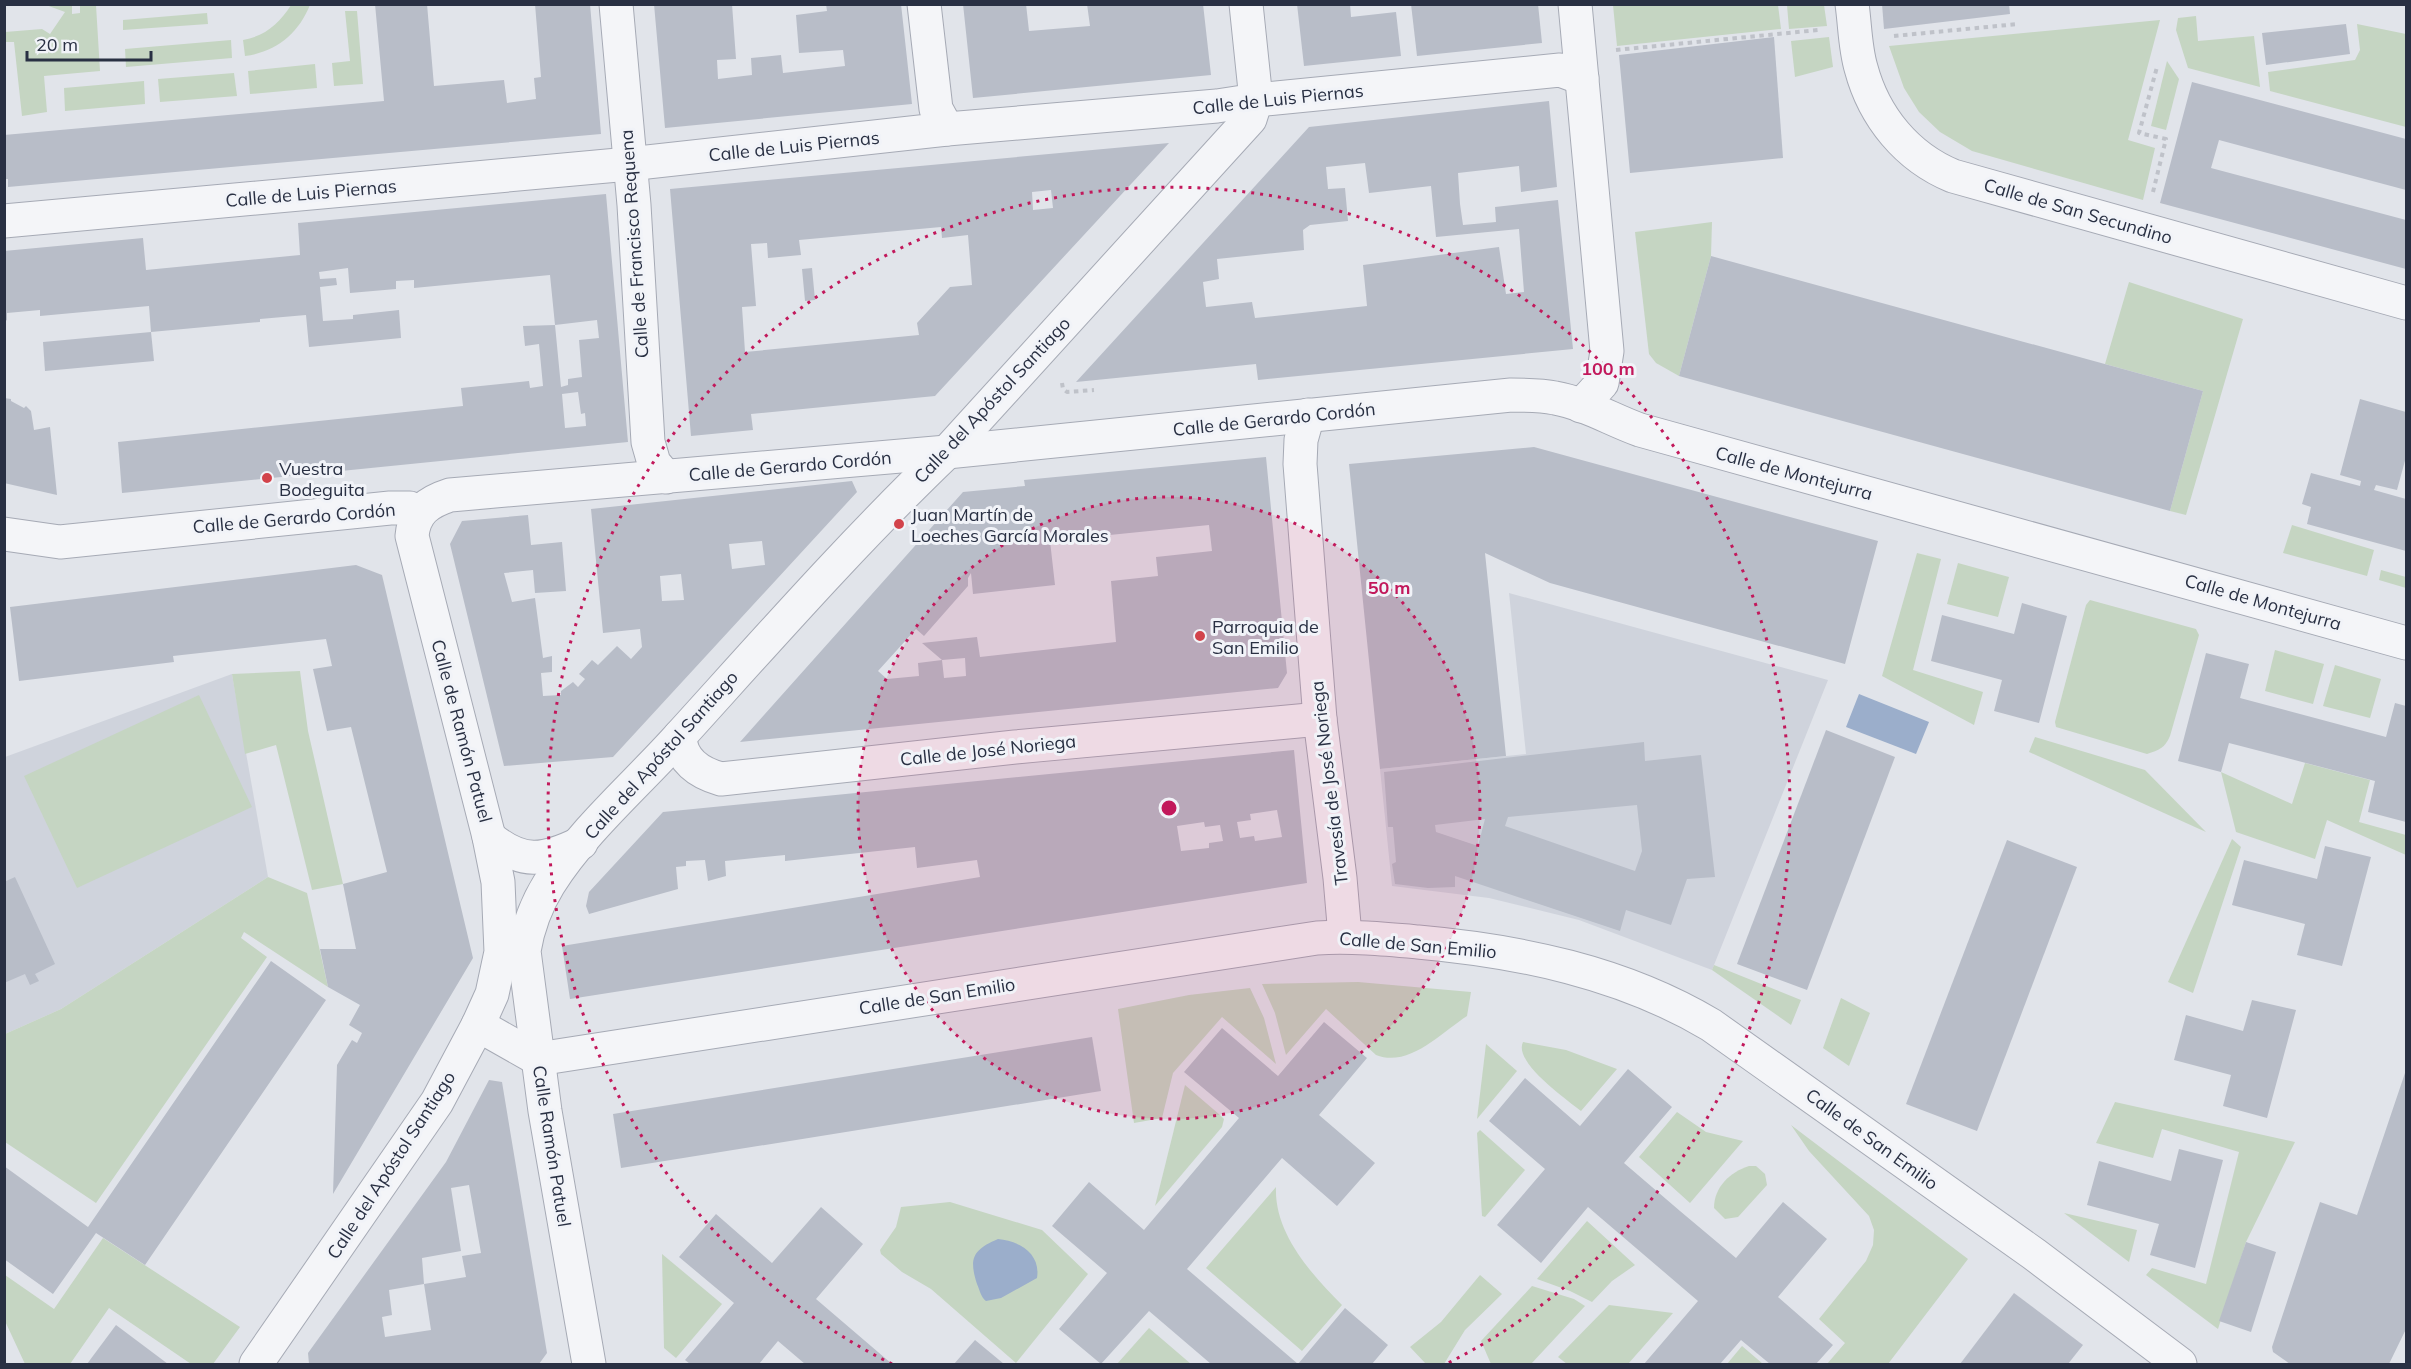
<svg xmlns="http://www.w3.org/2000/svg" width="2411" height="1369" viewBox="0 0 2411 1369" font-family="Mulish,sans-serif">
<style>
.built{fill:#cfd3dc}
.green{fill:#c5d5c2}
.water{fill:#9baecb}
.building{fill:#b8bdc8;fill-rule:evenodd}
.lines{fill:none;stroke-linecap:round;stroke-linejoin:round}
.minor-casing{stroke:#a6aab5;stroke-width:35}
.path{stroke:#bfc2c9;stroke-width:4;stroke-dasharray:4.5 4.5;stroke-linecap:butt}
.minor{stroke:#f4f5f8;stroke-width:33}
.ring{fill:none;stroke:#c2185b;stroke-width:3;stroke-dasharray:3 6}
.poi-dot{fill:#d2434b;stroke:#f1f3f8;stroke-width:2}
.labels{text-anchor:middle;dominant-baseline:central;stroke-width:6;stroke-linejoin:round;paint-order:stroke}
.street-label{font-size:18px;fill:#293043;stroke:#f1f3f8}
.poi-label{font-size:18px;fill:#293043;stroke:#f1f3f8;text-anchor:start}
.centre{fill:#c2185b;stroke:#f1f3f8;stroke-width:3}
.ring-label{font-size:18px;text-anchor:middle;font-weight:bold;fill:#c2185b;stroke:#f1f3f8;stroke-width:6;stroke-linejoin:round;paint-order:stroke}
</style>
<rect width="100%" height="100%" fill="#e1e4ea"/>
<g class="built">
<path d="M1509,593L1828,680L1712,970L1579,920L1489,898L1392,886L1380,769L1526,754Z"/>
<path d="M232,674L268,877L61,1009L5,1034V757Z"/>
</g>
<g class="green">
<path d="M46,5H72V14L80,13V5H96L100,71L44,76L47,112L22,116L14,42H5V32L42,29L50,34L65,12Z"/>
<path d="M291,5H310C298,34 276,52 245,56L243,40C265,36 279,24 291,5Z"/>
<path d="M1613,5H1778L1781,29L1617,46Z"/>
<path d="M1787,5H1824L1827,26L1789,29Z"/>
<path d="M345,11H357L363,84L334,86L332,63L350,61Z"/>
<path d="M207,13L208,24L123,30V20Z"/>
<path d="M2196,16L2198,41L2254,36L2260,87L2188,68L2176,30L2178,18Z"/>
<path d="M2160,20L2128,140L2155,148L2143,200L1972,151L1940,132L1919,112L1904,88L1889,46Z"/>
<path d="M2357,24L2406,34V127L2270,91L2268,72L2355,60L2360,50Z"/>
<path d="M1829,37L1833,67L1795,77L1791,41Z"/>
<path d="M231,40L232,58L126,67L125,49Z"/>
<path d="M2167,61L2179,79L2166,130L2151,126Z"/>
<path d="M315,64L317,88L250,94L248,71Z"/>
<path d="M234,73L237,96L160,102L158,79Z"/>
<path d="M144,81L145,104L65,111L64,88Z"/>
<path d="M1712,222L1711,256L1679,376L1656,363L1649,354L1635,232Z"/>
<path d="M2129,282L2243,319L2186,515L2170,511L2203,391L2105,364Z"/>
<path d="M2292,525L2374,550L2367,576L2283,553Z"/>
<path d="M1917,553L1941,559L1913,670L1983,692L1974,725L1882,676Z"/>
<path d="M1958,563L2009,577L1998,617L1947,604Z"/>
<path d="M2381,570L2406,577V588L2379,580Z"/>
<path d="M2090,600L2196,629L2199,635L2170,736C2165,748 2159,750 2147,754L2056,727L2055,722L2086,605Z"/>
<path d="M2275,650L2324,664L2313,704L2265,691Z"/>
<path d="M2335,665L2381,679L2370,718L2323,706Z"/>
<path d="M300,671L308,731L343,884L312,890L276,745L245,754L232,674Z"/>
<path d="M199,695L252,807L77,888L24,776Z"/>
<path d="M2035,737L2145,770L2206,832L2029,752Z"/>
<path d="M2305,763L2370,780L2359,822L2406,835V855L2327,820L2315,859L2236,832L2221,772L2292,804Z"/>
<path d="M2232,839L2241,847L2193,993L2168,982Z"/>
<path d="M268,877L307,893L328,987L244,932L241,938L267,957L96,1203L5,1142V1034L61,1009Z"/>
<path d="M1714,965L1801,1000L1791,1025L1712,970Z"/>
<path d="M1358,982L1471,992L1467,1016C1441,1033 1409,1068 1376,1055L1326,1009L1286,1055L1275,1013L1262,984Z"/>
<path d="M1250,988L1264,1018L1276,1064L1222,1017L1173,1073L1162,1118L1134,1123L1118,1009L1189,995Z"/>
<path d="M1841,998L1870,1013L1849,1066L1823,1048Z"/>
<path d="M1523,1042L1566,1050L1617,1069L1581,1111C1566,1099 1513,1062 1523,1042Z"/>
<path d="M1486,1044L1517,1071L1477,1119Z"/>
<path d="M1185,1085L1220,1115L1224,1119L1222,1127L1155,1206Z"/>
<path d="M2115,1102L2295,1142L2246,1242L2218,1329L2146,1275L2152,1268L2206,1284L2239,1152L2162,1129L2153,1158L2096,1143Z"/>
<path d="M1677,1112L1706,1132L1743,1141L1690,1203L1639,1157Z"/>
<path d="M1791,1125L1968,1259L1888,1364H1827L1845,1343L1819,1319L1866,1261L1873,1245L1874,1230L1869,1216L1809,1151Z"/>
<path d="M1480,1130L1525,1170L1485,1217L1482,1216L1477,1133Z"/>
<path d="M1749,1166H1756L1765,1174L1767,1185L1738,1217L1725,1219L1714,1208C1714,1187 1730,1172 1749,1166Z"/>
<path d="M1276,1187C1274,1233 1311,1274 1342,1305L1302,1351L1206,1268Z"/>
<path d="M950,1202L1042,1230L1088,1274L1016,1363L931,1289L902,1272L881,1254L880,1250L896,1227L901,1207Z"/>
<path d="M2064,1213L2137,1230L2129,1262Z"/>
<path d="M1587,1221L1635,1265L1612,1281L1592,1302L1570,1291L1537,1279Z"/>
<path d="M103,1238L240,1327L213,1364H191L109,1308L70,1364H25L5,1321V1275L54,1309Z"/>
<path d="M662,1254L722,1304L676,1358L664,1348Z"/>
<path d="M1480,1275L1502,1294L1465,1330L1444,1364H1426L1410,1347L1441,1322Z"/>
<path d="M1532,1286L1574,1299L1585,1306L1531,1364H1491L1481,1341Z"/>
<path d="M1609,1305L1673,1313L1628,1364H1567L1558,1357Z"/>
<path d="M1149,1328L1191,1364H1117Z"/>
<path d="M1742,1346L1763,1364H1727Z"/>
</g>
<g class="water">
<path d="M1859,694L1929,722L1916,754L1846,727Z"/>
<path d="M998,1239C1019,1241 1041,1253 1037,1278L1001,1298L986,1301C981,1297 980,1291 977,1284C969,1259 972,1250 998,1239Z"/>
</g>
<g class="building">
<path d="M375,4H427L434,86L504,80L507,103L536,99L534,78L541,77L535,4H590L601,134L8,187V179H4V135L384,101Z"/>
<path d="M654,4H732L736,59L717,60L718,79L752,75L751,58L781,55L783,73L845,66L843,50L799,53L796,15L827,11L826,4H901L912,104L665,128Z"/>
<path d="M963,4H1026L1029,31L1090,26L1087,4H1203L1211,75L973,98Z"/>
<path d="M1297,4H1350L1351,17L1396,12L1401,56L1304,66Z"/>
<path d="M1411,4H1538L1542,43L1417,56Z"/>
<path d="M1882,4H2009L2010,14L1884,29Z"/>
<path d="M2346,24L2350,54L2266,65L2262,33Z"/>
<path d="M1774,37L1783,158L1630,173L1619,55Z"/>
<path d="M2192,82L2406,139V190L2219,140L2211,168L2406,220V269L2160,203Z"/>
<path d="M1549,101L1557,187L1521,192L1519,166L1458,173L1460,204L1463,225L1496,222L1495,207L1558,200L1573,349L1258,380L1256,364L1076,382L1309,127ZM1365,163L1369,193L1431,186L1436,237L1519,229L1524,292L1506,294L1499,247L1363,265L1367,306L1255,318L1252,302L1206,307L1203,282L1219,279L1217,259L1304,250L1303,230L1310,225L1348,221L1345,188L1328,189L1326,167Z"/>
<path d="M1169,143L935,396L751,414L753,430L691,436L670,189ZM1051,190L1053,208L1033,210L1032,192ZM941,227L942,238L968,235L972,285L950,287L917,323L919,335L745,352L742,307L756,306L751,244L767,243L768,258L801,255L799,240Z"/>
<path d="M606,194L628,442L122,493L118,442L463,406L461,388L529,381L530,388L543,386L539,344L525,346L523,326L555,325L561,387L568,385V379L582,377L579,340L599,338L597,320L555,325L550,275L414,288V280L396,281V289L350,293L348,268L319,272L320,279L336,278L337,285L320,287L323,321L353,319V315L399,310L401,338L309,347L306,315L260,319V322L151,332L149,306L40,316V310L7,313V320L4,322V251L143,238L146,270L300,255L298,223ZM578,392L581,414L585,413L586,426L565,428L562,394Z"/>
<path d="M1711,256L2203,391L2170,511L1679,376Z"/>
<path d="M812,268L815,300L805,301L802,269Z"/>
<path d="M151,332L154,361L45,371L43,342Z"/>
<path d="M4,398L11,399V401L24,408L26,406L31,411L34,430L50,427L57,495L4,483Z"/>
<path d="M2360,399L2406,412V457L2397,490L2376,485L2374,490L2406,499V551L2307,524L2311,507L2302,504L2311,473L2360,486L2361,481L2340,475Z"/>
<path d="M1534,447L1878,541L1845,664L1550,583L1485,553L1506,756L1380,769L1349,464Z"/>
<path d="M1266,457L1287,673L1278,688L740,742L963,492L1025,486L1024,480ZM1209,525L1212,551L1156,557L1158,576L1111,581L1116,642L980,657L977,637L922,643L942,660L965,658L966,676L944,678L942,660L918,663L919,676L887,679L878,671L916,629L924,636L968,586V578L971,573L973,594L1055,585L1050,541Z"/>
<path d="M852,481L857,492L613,757L504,766L450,544L462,521L528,515L531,545L562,542L566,591L535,593L533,570L504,573L512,602L535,598L543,658L552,656V672L541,673L543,696L561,695V691L573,682L578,687L585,679L579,674L592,660L598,665L617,646L631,659L642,647L640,629L603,633L591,509ZM762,541L765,565L732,569L729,544ZM681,574L684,600L662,601L660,576Z"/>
<path d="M356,565L382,575L473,958L333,1194L337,1065L352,1040L357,1043L362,1033L349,1025L360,1005L328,987L320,949H356L343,884L387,872L351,727L327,731L313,669L332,666L326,639L173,656L174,662L19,681L10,607Z"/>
<path d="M2022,603L2067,616L2039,723L1994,711L2002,680L1931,661L1942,615L2014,634Z"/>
<path d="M2206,653L2249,664L2240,698L2386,737L2395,703L2406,706V822L2368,812L2375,781L2229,743L2221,772L2178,761Z"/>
<path d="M1826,730L1895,757L1807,990L1737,964Z"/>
<path d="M1644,742L1645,761L1701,755L1715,877L1687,879L1671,925L1626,910L1620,931L1455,876V887L1428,888L1395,884L1392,864L1396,862L1393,827H1388L1384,772ZM1637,805L1642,851L1635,871L1505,826L1508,817ZM1485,819L1478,846L1436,832L1435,825Z"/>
<path d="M1294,750L1307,883L570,999L562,946L980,877L977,860L917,868L915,847L785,861V855L725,861L726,876L708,881L705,860L686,861V866L676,867L678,889L589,914L586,906L589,892L663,812ZM1277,810L1282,837L1255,841L1254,836L1240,838L1237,822L1251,820L1250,814ZM1204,822L1205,827L1220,825L1223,841L1209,843V848L1181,851L1177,826Z"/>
<path d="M2007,840L2077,867L1977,1131L1906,1104Z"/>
<path d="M2325,846L2371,857L2342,966L2297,955L2305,924L2232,905L2244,860L2317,879Z"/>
<path d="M15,877L55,964L35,974L39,981L30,985L25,974L4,983V882Z"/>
<path d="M271,961L326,1000L145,1265L96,1233L53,1294L4,1259V1166L88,1227Z"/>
<path d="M2252,1000L2296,1010L2267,1118L2223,1106L2231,1075L2174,1060L2186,1015L2243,1031Z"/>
<path d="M1324,1022L1367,1058L1319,1115L1375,1163L1337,1206L1282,1158L1187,1269L1298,1364L1345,1308L1388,1345L1372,1364H1211L1149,1311L1101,1364L1059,1329L1107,1273L1052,1226L1089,1182L1144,1230L1239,1118L1184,1072L1222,1028L1278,1076Z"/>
<path d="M1092,1037L1101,1091L621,1168L613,1114Z"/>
<path d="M1628,1069L1672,1107L1624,1163L1680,1211L1736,1258L1783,1202L1827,1239L1778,1297L1833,1345L1816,1364H1770L1741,1340L1720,1364H1644L1698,1301L1588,1207L1541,1263L1497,1225L1545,1169L1489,1121L1525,1078L1580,1126Z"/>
<path d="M2406,1070V1329L2389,1364H2290L2273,1352L2272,1347L2320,1202L2357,1215Z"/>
<path d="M489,1080L502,1082L547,1353L539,1364H309L308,1353L446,1162ZM469,1185L481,1253L462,1256L466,1277L424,1284L431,1330L385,1337L382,1317L392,1315L389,1290L424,1284L422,1258L461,1251L451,1188Z"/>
<path d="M2179,1149L2223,1160L2195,1268L2150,1255L2159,1224L2087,1205L2099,1161L2171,1181Z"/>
<path d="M821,1207L863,1244L816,1299L892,1364H805L778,1341L759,1364H690L685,1360L734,1303L679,1257L716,1214L772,1263Z"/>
<path d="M2246,1242L2276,1252L2251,1332L2219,1321Z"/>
<path d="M2014,1293L2083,1345L2068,1364H1960Z"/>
<path d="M116,1325L168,1364H87Z"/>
<path d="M975,1340L1004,1364H954Z"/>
</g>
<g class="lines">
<defs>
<g id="minor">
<path d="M616,4L634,205L648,442L654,463L666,477"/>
<path d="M924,4L936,109L947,129"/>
<path d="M1575,4L1607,351L1602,383L1581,406"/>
<path d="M1852,4C1855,25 1855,48 1861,68C1874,117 1907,157 1953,176L2406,303"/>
<path d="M4,221L629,164L947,129L1217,106L1256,100L1560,70L1582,78"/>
<path d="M1308,415L1301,440L1300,464L1320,719L1340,878L1345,936"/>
<path d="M4,534L60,542L390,508H410L419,512"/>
<path d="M680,736C680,760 699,773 721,779L1015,747L1320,719"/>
<path d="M489,837C522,865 544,861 581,843"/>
<path d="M478,1025L538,1059L1317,938C1351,936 1384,939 1418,942C1519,951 1622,972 1711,1025L2034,1254L2180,1364"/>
<path d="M256,1364L437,1102L478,1025L492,994L501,952L498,882L489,837L412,536C414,512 428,502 450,495L947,452L1511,395C1526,395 1541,395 1555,398C1584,403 1612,420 1640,430L2406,643"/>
<path d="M589,1364L545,1111L524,951C528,926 536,905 549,884C584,829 636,785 679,737C767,640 853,542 947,452L1250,119L1256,100L1246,4"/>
</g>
</defs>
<use href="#minor" class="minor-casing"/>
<g class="path">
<path d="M1894,36L2018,24"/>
<path d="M1616,50L1818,30"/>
<path d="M2153,192L2166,139L2139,133L2157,67"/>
<path d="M1062,383L1063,389L1067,392L1094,390"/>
</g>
<use href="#minor" class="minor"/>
</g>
<circle cx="1169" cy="808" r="311" fill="#c2185b" fill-opacity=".12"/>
<g class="ring">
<circle cx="1169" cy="808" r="311"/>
<path d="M892 1364A621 621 0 1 1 1446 1364"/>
</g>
<g class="poi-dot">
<circle cx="267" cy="478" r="6"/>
<circle cx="899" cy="524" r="6"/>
<circle cx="1200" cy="636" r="6"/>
</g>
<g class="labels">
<g class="street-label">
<text transform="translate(1278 99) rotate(-6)">Calle de Luis Piernas</text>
<text transform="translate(794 146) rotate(-6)">Calle de Luis Piernas</text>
<text transform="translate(311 193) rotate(-5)">Calle de Luis Piernas</text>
<text transform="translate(2078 211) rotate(16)">Calle de San Secundino</text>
<text transform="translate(634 244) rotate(-94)">Calle de Francisco Requena</text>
<text transform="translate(992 400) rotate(-47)">Calle del Apóstol Santiago</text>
<text transform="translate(1274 419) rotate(-6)">Calle de Gerardo Cordón</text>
<text transform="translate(790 466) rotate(-5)">Calle de Gerardo Cordón</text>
<text transform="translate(1794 473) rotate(15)">Calle de Montejurra</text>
<text transform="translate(294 518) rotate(-5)">Calle de Gerardo Cordón</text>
<text transform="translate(2263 602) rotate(16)">Calle de Montejurra</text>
<text transform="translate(462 731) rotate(75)">Calle de Ramón Patuel</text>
<text transform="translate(988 750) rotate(-6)">Calle de José Noriega</text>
<text transform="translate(661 755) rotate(-48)">Calle del Apóstol Santiago</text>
<text transform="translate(1329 783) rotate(-97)">Travesía de José Noriega</text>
<text transform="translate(1418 945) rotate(5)">Calle de San Emilio</text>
<text transform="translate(937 996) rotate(-9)">Calle de San Emilio</text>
<text transform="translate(1872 1139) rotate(36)">Calle de San Emilio</text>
<text transform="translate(552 1146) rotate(81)">Calle Ramón Patuel</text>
<text transform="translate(391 1165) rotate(-57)">Calle del Apóstol Santiago</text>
</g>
<g class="poi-label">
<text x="279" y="468">Vuestra<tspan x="279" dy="21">Bodeguita</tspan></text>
<text x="911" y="514">Juan Martín de<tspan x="911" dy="21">Loeches García Morales</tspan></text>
<text x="1212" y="626">Parroquia de<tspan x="1212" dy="21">San Emilio</tspan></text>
</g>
</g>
<circle cx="1169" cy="808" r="9" class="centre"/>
<g class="ring-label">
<text x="1608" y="375">100 m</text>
<text x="1389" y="594">50 m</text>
</g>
<rect width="2411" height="1369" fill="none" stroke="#293043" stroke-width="12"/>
<path d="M27 51v9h124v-9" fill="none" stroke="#293043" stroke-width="3"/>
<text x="36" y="51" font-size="18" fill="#293043" stroke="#f1f3f8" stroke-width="4.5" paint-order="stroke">20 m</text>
</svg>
